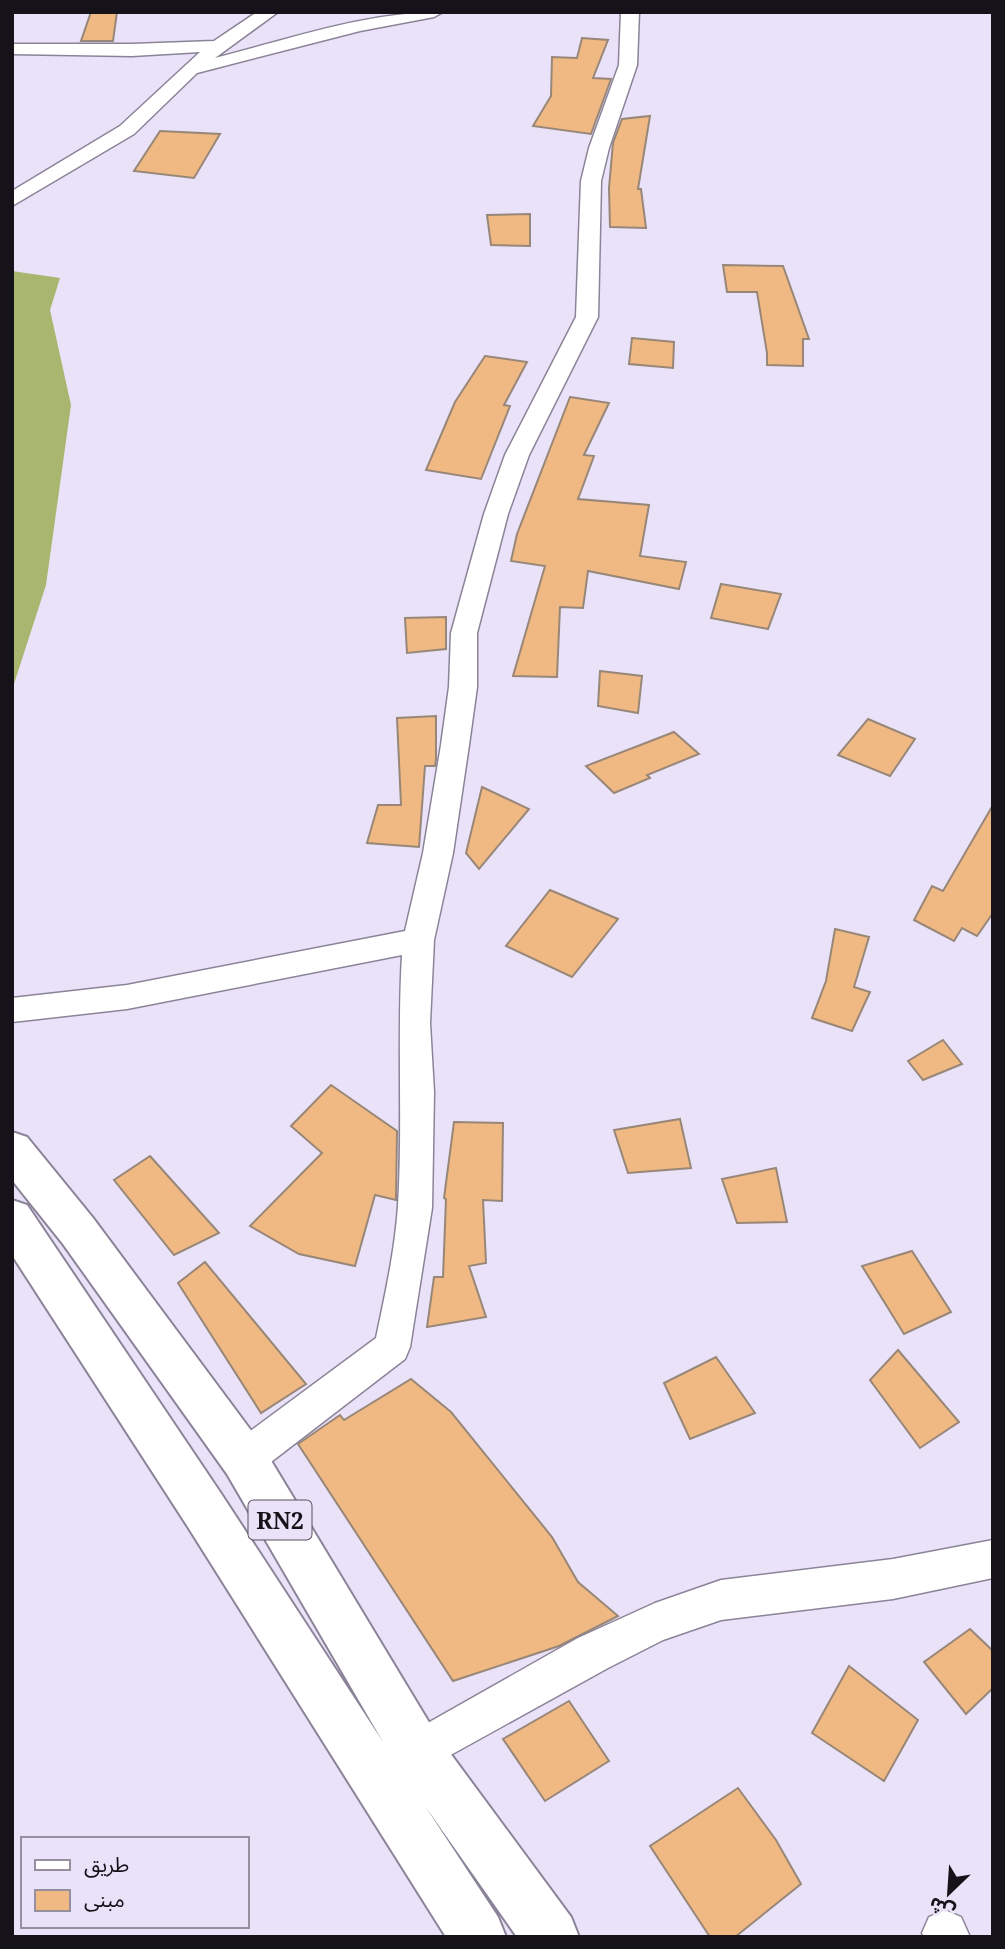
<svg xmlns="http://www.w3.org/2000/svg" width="1005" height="1949" viewBox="0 0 1005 1949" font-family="'Noto Serif','Noto Sans Arabic',serif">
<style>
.forest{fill:#a9b670}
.building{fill:#f0b983;stroke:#988778;stroke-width:2}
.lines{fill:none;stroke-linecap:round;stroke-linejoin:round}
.minor-casing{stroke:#8b8498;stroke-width:3}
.trunk-casing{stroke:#8b8498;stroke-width:4}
.minor{fill:#fff;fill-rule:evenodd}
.trunk{fill:#fff;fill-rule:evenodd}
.labels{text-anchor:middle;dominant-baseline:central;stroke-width:7;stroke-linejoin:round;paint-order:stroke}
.shield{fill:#eae2f8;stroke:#55505d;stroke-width:2}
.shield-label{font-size:23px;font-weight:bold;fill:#15121a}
</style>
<rect width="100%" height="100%" fill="#eae2f8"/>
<path class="forest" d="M12,271L60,278L50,310L71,405L46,585L12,690Z"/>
<g class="building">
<path d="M91,12H117L113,41H81Z"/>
<path d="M582,38L608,40L593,78L611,79L591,134L533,126L551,96L552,57L577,58Z"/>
<path d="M650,116L638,189H641L646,228L610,227L609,188L613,143L622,119Z"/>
<path d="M160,131L220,134L194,178L134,171Z"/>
<path d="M530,214V246L491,245L487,215Z"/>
<path d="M723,265L783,266L809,339H803V366L767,365V353L757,292H727Z"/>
<path d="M632,338L674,342L673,368L629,364Z"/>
<path d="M485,356L527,362L504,405L510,406L481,479L426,470L455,402Z"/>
<path d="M570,397L609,403L584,455L594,456L578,499L649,505L640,556L686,562L679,589L588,571L583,608L560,607L557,677L513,676L545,566L511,561L517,534Z"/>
<path d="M721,584L781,594L768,629L711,618Z"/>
<path d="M446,617V649L407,653L405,618Z"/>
<path d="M600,671L642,676L638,713L598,706Z"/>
<path d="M436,716V759L435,766H425L419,847L367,843L378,805H401L397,718Z"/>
<path d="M868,719L915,739L890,776L838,755Z"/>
<path d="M674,732L699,754L647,775L650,778L614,793L586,766Z"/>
<path d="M482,787L529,809L479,869L466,853Z"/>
<path d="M993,805V913L977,936L962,928L954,941L914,920L932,886L943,891Z"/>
<path d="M550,890L618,919L572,977L506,946Z"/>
<path d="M835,929L869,937L854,987L870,992L852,1031L812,1018L826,981Z"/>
<path d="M943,1040L962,1064L923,1080L908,1061Z"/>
<path d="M331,1085L397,1131L396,1200L375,1195L355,1266L299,1254L250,1226L322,1153L291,1126Z"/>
<path d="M680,1119L691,1168L628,1173L614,1130Z"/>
<path d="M454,1122L503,1123L502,1201L483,1200L486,1263L469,1266L486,1317L427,1327L434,1277H443L446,1199L444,1198Z"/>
<path d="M150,1156L219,1233L174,1255L114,1180Z"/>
<path d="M776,1168L787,1222L737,1223L722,1179Z"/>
<path d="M912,1251L951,1312L904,1334L862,1266Z"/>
<path d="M205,1262L306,1384L261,1413L178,1283Z"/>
<path d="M898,1350L959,1422L920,1448L870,1380Z"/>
<path d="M716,1357L755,1413L690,1439L664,1383Z"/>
<path d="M411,1379L451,1412L552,1537L578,1582L618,1616L559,1646L453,1681L298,1444L340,1415L344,1420Z"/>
<path d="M970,1629L993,1651V1688L966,1714L924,1662Z"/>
<path d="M849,1666L918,1720L884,1781L812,1733Z"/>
<path d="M569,1701L609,1761L545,1801L503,1739Z"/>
<path d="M738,1788L776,1840L801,1884L735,1937H710L650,1846Z"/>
</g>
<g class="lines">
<defs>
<g id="minor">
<path d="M257,12H278L215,58C290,39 365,12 443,12L434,17L360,31L197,73L134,134L12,206V191L120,126L200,52L132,56L12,54V44H132L214,41Z"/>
<path d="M621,12H639L637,65L609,148L601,181L598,317L529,455L508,514L477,633V687L469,745L453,853L434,940L430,1023L434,1092L432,1208L410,1347L405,1359L258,1472L244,1477L230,1472L225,1459L230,1446L376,1338C385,1295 395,1250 398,1206C403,1122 397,1039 402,955L127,1009L12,1022V998L127,985L405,931L423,853L441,745L449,687L451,633L484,514L505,455L576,317L581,181L589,148L619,65Z"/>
<path d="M993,1540V1578L893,1599L721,1620L663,1640L608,1668L418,1773L403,1767L397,1752L403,1737L578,1638L655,1603L721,1580L893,1559Z"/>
<path d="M945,1910L961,1917L970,1937H924L922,1933L929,1917Z"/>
</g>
<path id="trunk" d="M12,1132L27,1137L93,1218L261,1444L436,1734L571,1917L579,1937H517L425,1806L498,1917L506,1937H446L188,1527L12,1255V1200L27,1205L222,1495L383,1742L227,1474L63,1244L12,1180Z"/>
</defs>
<use href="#minor" class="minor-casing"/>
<use href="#trunk" class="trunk-casing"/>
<use href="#minor" class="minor"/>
<use href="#trunk" class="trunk"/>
</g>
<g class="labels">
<rect class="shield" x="248.5" y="1500.5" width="63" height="39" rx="5"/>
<g class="shield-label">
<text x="280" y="1520">RN2</text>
</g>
</g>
<rect width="1005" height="1949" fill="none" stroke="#15121a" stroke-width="28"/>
<rect x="21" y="1837" width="228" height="91" fill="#eae2f8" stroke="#958f9f" stroke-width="2"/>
<rect x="35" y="1860" width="35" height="10" fill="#ffffff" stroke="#958f9f" stroke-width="2"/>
<text x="84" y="1872" font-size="21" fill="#15121a">طريق</text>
<rect x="35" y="1890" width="35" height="21" fill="#f0b983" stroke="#958f9f" stroke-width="2"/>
<text x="84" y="1907" font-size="21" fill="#15121a">مبنى</text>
<g transform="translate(949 1893) rotate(205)" stroke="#eae2f8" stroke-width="5" paint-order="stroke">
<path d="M0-5L12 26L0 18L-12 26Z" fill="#15121a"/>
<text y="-10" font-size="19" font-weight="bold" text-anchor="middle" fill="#15121a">ش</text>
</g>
</svg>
